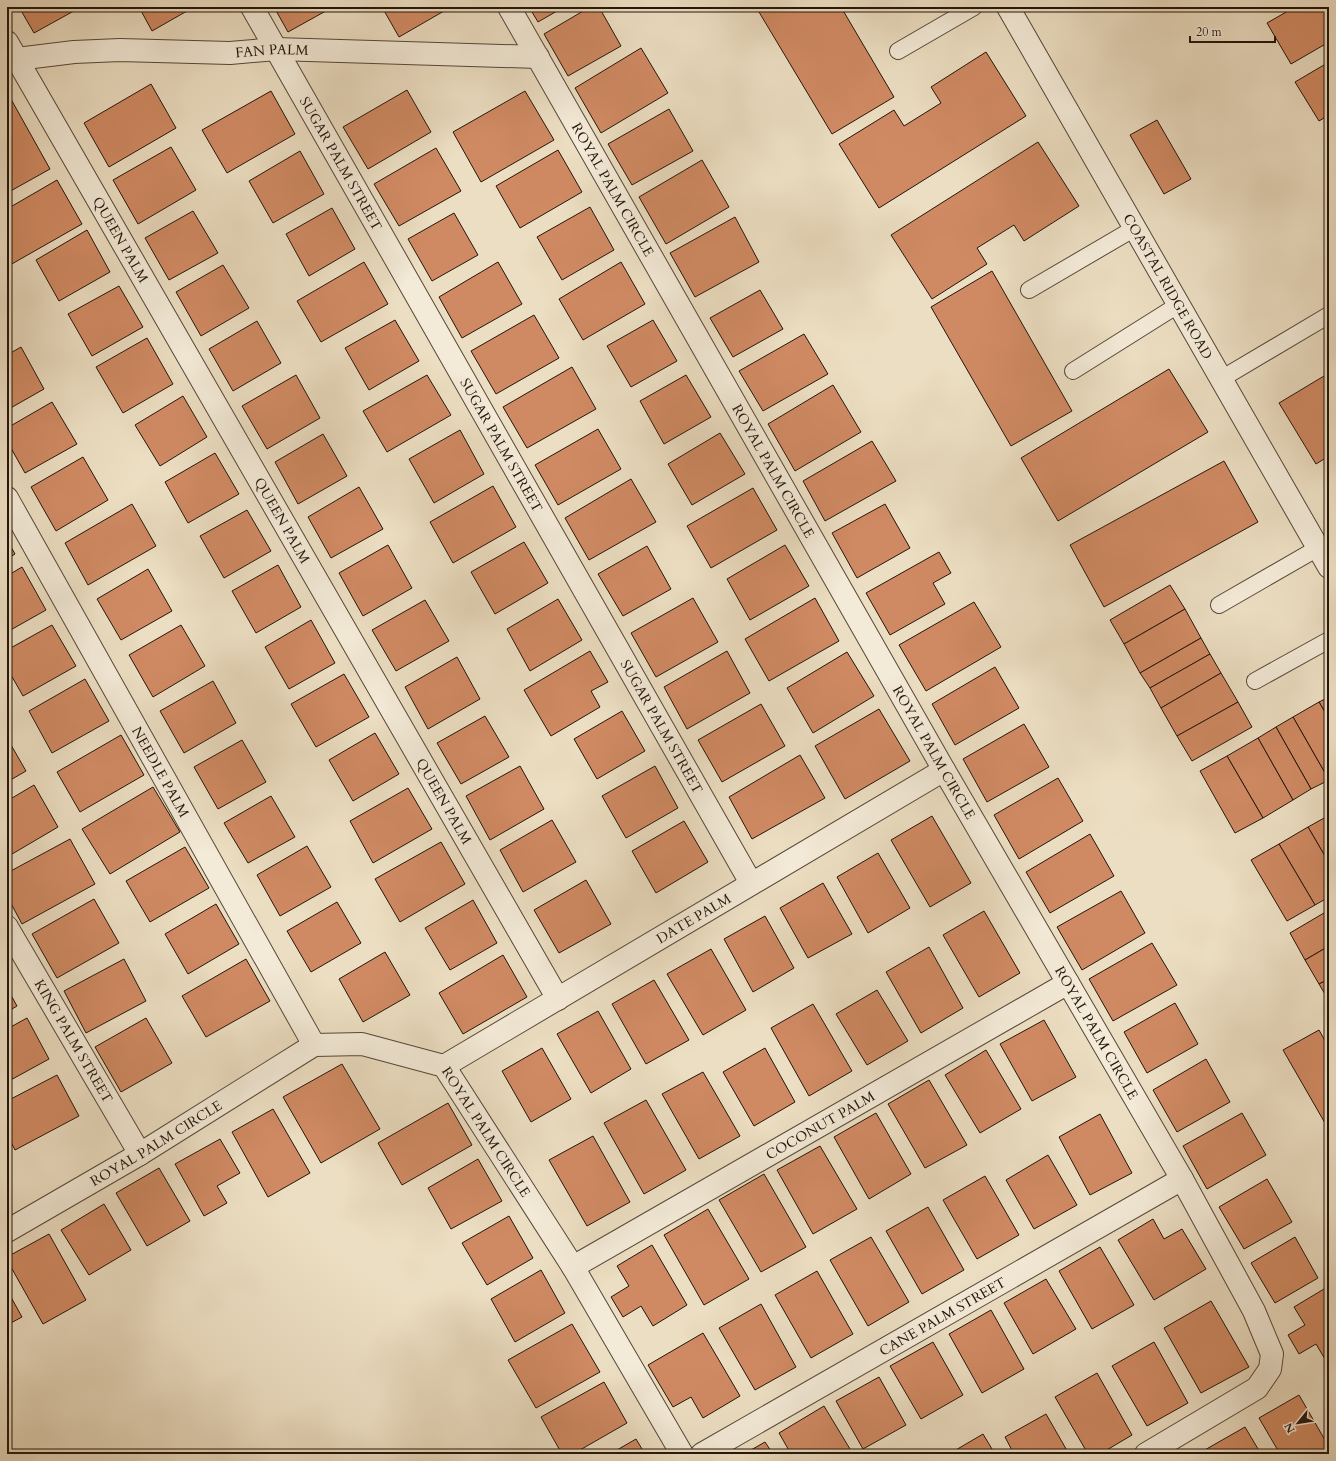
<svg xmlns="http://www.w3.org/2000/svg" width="1336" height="1461" viewBox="0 0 1336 1461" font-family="Cardo,serif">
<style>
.building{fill:#d08a63;stroke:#23150b}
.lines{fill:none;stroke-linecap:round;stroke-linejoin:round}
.lane-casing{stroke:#554739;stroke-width:18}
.street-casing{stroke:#554739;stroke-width:24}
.lane{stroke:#f3ead7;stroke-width:16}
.street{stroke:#f3ead7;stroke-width:22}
.labels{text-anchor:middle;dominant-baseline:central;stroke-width:3;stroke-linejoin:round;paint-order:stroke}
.street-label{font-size:14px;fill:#23150b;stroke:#f3ead7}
</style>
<rect width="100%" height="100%" fill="#ecdec2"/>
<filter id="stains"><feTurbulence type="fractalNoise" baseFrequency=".005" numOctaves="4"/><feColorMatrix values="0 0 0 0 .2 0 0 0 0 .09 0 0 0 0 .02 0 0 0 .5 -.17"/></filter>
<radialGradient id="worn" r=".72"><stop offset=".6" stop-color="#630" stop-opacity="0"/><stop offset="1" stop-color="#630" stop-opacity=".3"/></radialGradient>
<g class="building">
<path d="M19,7H81L34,33Z"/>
<path d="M139,7H194L152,31Z"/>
<path d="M274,7H333L288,32Z"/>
<path d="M382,7H451L399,37Z"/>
<path d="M529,7H564L538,22Z"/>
<path d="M590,7H599L621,46L568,76L544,34Z"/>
<path d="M756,7H841L894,97L832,134Z"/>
<path d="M1295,7H1329V42L1291,64L1267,23Z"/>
<path d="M641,48L668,93L601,133L575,88Z"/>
<path d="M986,52L1026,116L879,208L839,144L894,110L904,126L941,103L931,87Z"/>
<path d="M1329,62V115L1319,121L1295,82Z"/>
<path d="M151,84L176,128L109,167L84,123Z"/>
<path d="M407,90L431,132L368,169L343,127Z"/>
<path d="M271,91L295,134L227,173L202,130Z"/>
<path d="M525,91L554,140L481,182L453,132Z"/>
<path d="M7,92L50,169L7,193Z"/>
<path d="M669,109L693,151L632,185L608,144Z"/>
<path d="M1157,120L1191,179L1164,194L1130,135Z"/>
<path d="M1038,142L1079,206L1024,241L1014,225L977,248L987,264L932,299L891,235Z"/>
<path d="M171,147L196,190L138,224L113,180Z"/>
<path d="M436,148L461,191L399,226L374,184Z"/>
<path d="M558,150L582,192L520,228L496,186Z"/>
<path d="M300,151L324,194L273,223L249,181Z"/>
<path d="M702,160L729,207L666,244L639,197Z"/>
<path d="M57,180L82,224L10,265L7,259V209Z"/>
<path d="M590,207L614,250L562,280L537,237Z"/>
<path d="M332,208L355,249L309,276L286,234Z"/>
<path d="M193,211L218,253L169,280L145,238Z"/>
<path d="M454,213L478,255L432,281L408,239Z"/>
<path d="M735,217L759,262L695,297L670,253Z"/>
<path d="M87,230L110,272L59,301L36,260Z"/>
<path d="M364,262L388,304L321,342L297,301Z"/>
<path d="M498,262L522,304L462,338L439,297Z"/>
<path d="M621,262L645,304L583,340L559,299Z"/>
<path d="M223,265L249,308L201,336L176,292Z"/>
<path d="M992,271L1072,411L1011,446L931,307Z"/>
<path d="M119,286L143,327L92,356L68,314Z"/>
<path d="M760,290L783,329L733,357L710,318Z"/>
<path d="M534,315L559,358L496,394L471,351Z"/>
<path d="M395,320L419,361L369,390L345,348Z"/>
<path d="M653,320L677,361L631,387L607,346Z"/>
<path d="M257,321L281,363L233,391L209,349Z"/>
<path d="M804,334L828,374L763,411L739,371Z"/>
<path d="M147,338L173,384L123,413L96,367Z"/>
<path d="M21,347L44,389L7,410V355Z"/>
<path d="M572,367L596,409L527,448L503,407Z"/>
<path d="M1169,369L1208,432L1058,521L1021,458Z"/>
<path d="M1329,373V456L1316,464L1279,403Z"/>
<path d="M296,375L320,418L267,449L242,406Z"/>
<path d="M427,375L451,415L387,452L363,411Z"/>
<path d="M686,375L711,417L664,444L640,401Z"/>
<path d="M833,385L861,432L795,471L768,424Z"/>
<path d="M183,396L207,437L160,466L135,425Z"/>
<path d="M52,402L77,444L25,473L7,441V428Z"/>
<path d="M598,429L621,469L558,505L535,465Z"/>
<path d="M460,430L484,474L434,503L409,459Z"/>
<path d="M720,433L745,474L692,505L668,464Z"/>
<path d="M323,434L347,476L298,504L275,462Z"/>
<path d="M872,441L896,481L825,521L803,481Z"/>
<path d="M215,453L239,494L188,523L165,482Z"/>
<path d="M83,457L108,500L56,531L31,487Z"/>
<path d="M1224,461L1258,522L1104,607L1070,545Z"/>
<path d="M631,479L656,522L589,560L565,518Z"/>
<path d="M493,486L516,527L453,563L430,522Z"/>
<path d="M359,487L383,529L331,558L308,517Z"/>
<path d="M753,488L777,530L711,568L687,526Z"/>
<path d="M132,504L156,546L88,585L65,543Z"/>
<path d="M885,504L910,548L857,578L832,533Z"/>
<path d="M247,510L271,551L224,578L200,536Z"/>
<path d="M7,540L15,554L7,559Z"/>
<path d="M524,542L548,583L495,614L471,572Z"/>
<path d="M388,545L412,588L363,616L339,573Z"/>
<path d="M785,545L809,586L750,620L727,579Z"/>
<path d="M647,546L671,589L623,616L598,574Z"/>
<path d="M939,552L951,573L933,583L945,604L890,635L866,593Z"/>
<path d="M278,565L301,607L256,633L232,591Z"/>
<path d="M22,567L46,610L7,632V576Z"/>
<path d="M148,569L172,611L121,640L97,599Z"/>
<path d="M1170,585L1185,609L1124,644L1110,620Z"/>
<path d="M693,598L718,642L656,677L631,633Z"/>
<path d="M815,598L839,641L769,681L745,639Z"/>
<path d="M558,599L582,640L530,671L507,629Z"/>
<path d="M425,600L449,641L396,671L372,630Z"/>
<path d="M974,602L1001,647L926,691L899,645Z"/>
<path d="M1185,609L1201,638L1140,673L1124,644Z"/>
<path d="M311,620L335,663L289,689L265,647Z"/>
<path d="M52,625L76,666L23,696L7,668V650Z"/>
<path d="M181,625L205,666L153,697L129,655Z"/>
<path d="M1201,638L1210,654L1150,688L1140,673Z"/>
<path d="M590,651L608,682L591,691L600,707L551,736L524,690Z"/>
<path d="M727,651L750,693L687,729L664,687Z"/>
<path d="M847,652L874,696L813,733L787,688Z"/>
<path d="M1210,654L1221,673L1161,708L1150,688Z"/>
<path d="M457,657L480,699L428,729L405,687Z"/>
<path d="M995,667L1019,708L955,745L932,704Z"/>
<path d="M1221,673L1238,702L1177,736L1161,708Z"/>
<path d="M344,674L369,717L316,747L291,704Z"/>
<path d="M85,679L109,721L52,753L29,711Z"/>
<path d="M213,681L236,723L184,753L160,711Z"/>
<path d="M1329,697V719L1319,702Z"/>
<path d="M1238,702L1252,727L1192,761L1177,736Z"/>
<path d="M1319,702L1329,719V780L1293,717Z"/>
<path d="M761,704L785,746L722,782L698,740Z"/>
<path d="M879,709L910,761L845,799L815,746Z"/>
<path d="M622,711L645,751L597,779L574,739Z"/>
<path d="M485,716L509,757L461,784L437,743Z"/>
<path d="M1293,717L1329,780L1311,789L1276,727Z"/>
<path d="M1024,724L1049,767L987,802L963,759Z"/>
<path d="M1276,727L1311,789L1293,800L1258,738Z"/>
<path d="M375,733L399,774L353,801L329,760Z"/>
<path d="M121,735L144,775L80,812L57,772Z"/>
<path d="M7,738L26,771L7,782Z"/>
<path d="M1258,738L1293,800L1263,818L1227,756Z"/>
<path d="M242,740L266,782L218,809L194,767Z"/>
<path d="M800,755L825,798L752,839L729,797Z"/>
<path d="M1227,756L1263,818L1235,833L1200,771Z"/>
<path d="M520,766L544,809L490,840L466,796Z"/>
<path d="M655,766L678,808L626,838L602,796Z"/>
<path d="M1058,778L1083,821L1019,859L994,815Z"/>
<path d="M34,785L58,827L7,857V801Z"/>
<path d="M153,787L180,832L110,874L82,829Z"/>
<path d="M408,788L432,829L373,863L350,821Z"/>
<path d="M271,796L295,837L248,863L224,823Z"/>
<path d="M932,816L971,883L930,907L891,840Z"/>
<path d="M1326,817L1329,823V863L1308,827Z"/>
<path d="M552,820L576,862L523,892L500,850Z"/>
<path d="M684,821L708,862L656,893L632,851Z"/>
<path d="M1308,827L1329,863V897L1315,905L1279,844Z"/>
<path d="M1090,834L1114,876L1050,913L1026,872Z"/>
<path d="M70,839L95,884L22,924L7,896V873Z"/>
<path d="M441,842L465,884L400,922L375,879Z"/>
<path d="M1279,844L1315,905L1287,921L1251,860Z"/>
<path d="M307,846L331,887L280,916L257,875Z"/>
<path d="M185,847L209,888L150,922L126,881Z"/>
<path d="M878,853L910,908L868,933L837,877Z"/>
<path d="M586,880L611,924L559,953L534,910Z"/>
<path d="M823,883L852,934L808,958L780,908Z"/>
<path d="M1121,891L1145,933L1082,970L1057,927Z"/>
<path d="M94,899L119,943L57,978L32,934Z"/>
<path d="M473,900L497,943L450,970L425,928Z"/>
<path d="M337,902L361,943L311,972L287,931Z"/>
<path d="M216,904L239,944L188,974L165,934Z"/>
<path d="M1329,910V946L1305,960L1290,933Z"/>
<path d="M984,911L1020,973L979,997L943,935Z"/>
<path d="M765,916L794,968L753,992L724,939Z"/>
<path d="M1152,943L1177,985L1113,1021L1089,979Z"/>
<path d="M1329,946V979L1319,984L1305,960Z"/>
<path d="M929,947L963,1008L921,1033L886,972Z"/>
<path d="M711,949L746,1010L703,1035L667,974Z"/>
<path d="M385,952L410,995L363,1022L339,979Z"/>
<path d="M503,955L527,997L463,1034L439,993Z"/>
<path d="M124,959L146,1001L86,1033L64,991Z"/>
<path d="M246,959L270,1001L206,1037L182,996Z"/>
<path d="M1329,979V1001L1319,984Z"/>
<path d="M654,980L689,1040L646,1064L612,1004Z"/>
<path d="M7,988L17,1006L7,1012Z"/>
<path d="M877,990L908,1041L867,1065L836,1014Z"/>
<path d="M1175,1003L1198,1044L1147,1073L1124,1032Z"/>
<path d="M813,1004L852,1071L809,1096L771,1028Z"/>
<path d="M598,1011L631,1069L591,1093L557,1034Z"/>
<path d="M27,1018L49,1059L7,1082V1029Z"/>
<path d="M146,1018L172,1063L121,1092L95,1047Z"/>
<path d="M1044,1020L1076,1077L1032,1101L1000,1044Z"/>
<path d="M1319,1030L1329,1048V1130L1283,1050Z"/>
<path d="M542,1048L571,1099L531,1122L502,1071Z"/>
<path d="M765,1048L795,1102L754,1126L723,1072Z"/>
<path d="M986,1050L1021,1109L980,1133L945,1075Z"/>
<path d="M1206,1059L1230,1102L1177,1132L1153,1090Z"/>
<path d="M342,1064L380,1129L321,1163L283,1097Z"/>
<path d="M703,1072L740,1136L699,1159L662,1094Z"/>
<path d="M57,1075L79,1116L15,1150L7,1134V1101Z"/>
<path d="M929,1080L967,1145L925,1168L888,1104Z"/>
<path d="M646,1100L686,1170L644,1194L604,1123Z"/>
<path d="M448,1103L472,1145L402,1185L378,1143Z"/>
<path d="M273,1109L310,1173L268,1197L232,1132Z"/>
<path d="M876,1113L911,1174L869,1199L834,1137Z"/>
<path d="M1242,1113L1266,1155L1207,1189L1183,1146Z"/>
<path d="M1100,1114L1132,1173L1090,1195L1059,1137Z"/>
<path d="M593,1136L630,1202L587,1226L549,1160Z"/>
<path d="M220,1139L240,1173L217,1186L227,1203L204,1216L175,1164Z"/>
<path d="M820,1146L857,1209L813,1234L777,1170Z"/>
<path d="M1048,1155L1077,1205L1034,1229L1006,1180Z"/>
<path d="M478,1159L502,1201L451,1229L428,1188Z"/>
<path d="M159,1168L190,1221L147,1246L116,1193Z"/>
<path d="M764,1174L806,1247L761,1272L719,1200Z"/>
<path d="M985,1176L1019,1235L977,1259L943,1200Z"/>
<path d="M1267,1179L1292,1222L1244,1249L1219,1207Z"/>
<path d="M104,1204L131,1250L89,1275L61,1230Z"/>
<path d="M928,1207L964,1270L922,1294L886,1231Z"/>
<path d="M708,1209L749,1279L704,1305L664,1235Z"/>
<path d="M509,1216L533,1258L487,1285L462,1243Z"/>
<path d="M1153,1219L1164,1239L1182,1229L1206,1269L1154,1300L1118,1240Z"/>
<path d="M49,1234L86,1300L43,1324L7,1260V1257Z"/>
<path d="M871,1237L909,1302L868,1326L830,1260Z"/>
<path d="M1295,1237L1318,1278L1275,1303L1251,1263Z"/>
<path d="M652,1245L687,1305L653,1326L641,1306L623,1317L611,1297L629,1286L617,1266Z"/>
<path d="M1100,1247L1134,1305L1092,1329L1059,1271Z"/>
<path d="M541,1270L565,1313L515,1342L491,1299Z"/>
<path d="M817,1271L853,1334L811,1358L775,1295Z"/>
<path d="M1046,1279L1076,1329L1033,1354L1004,1303Z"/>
<path d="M1329,1286V1366L1316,1344L1299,1354L1288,1335L1305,1325L1294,1307Z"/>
<path d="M7,1290L22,1317L7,1325Z"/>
<path d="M1211,1301L1249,1367L1201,1393L1164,1328Z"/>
<path d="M761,1304L796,1367L755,1390L719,1328Z"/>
<path d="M991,1310L1024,1369L982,1393L949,1334Z"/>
<path d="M572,1324L600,1372L536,1408L508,1360Z"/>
<path d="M703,1333L740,1396L703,1418L691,1397L673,1407L648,1365Z"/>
<path d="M933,1342L963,1395L921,1419L890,1366Z"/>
<path d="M1154,1342L1188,1403L1147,1426L1112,1366Z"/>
<path d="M1097,1373L1132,1435L1100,1454H1088L1055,1397Z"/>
<path d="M879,1377L906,1425L863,1449L836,1401Z"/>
<path d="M604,1382L627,1423L573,1454H562L541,1417Z"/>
<path d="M1299,1395L1329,1447L1316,1454H1280L1259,1418Z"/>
<path d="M824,1406L853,1454H791L779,1433Z"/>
<path d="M1046,1414L1069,1454H1014L1005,1437Z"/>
<path d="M1245,1427L1261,1454H1204L1203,1451Z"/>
<path d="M983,1434L995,1454H949Z"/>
<path d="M636,1439L645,1454H610Z"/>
<path d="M765,1442L773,1454H744Z"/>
</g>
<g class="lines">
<defs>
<g id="lane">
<path d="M898,51L974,7"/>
<path d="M1029,290L1135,228"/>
<path d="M1073,371L1178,305"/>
<path d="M1221,379L1329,315"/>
<path d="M1219,605L1318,548"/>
<path d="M1255,681L1329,640"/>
</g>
<g id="street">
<path id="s1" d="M252,7L751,883"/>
<path id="s2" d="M509,7L944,770L1182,1179L1254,1311L1272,1354L1270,1369L1257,1388L1146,1454"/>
<path id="s3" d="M1008,7L1329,567"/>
<path id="s4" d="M7,42L558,999"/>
<path id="s5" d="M7,56L17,59L74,52L120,50L230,53L276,49L538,57"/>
<path id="s6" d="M7,498L314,1045"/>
<path id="s7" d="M7,927L140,1154"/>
<path id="s8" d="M444,1066L944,770"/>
<path id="s9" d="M7,1231L140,1154L314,1045L362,1044L444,1066L573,1267L682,1454"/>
<path id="s10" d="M573,1267L1068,983"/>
<path id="s11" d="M702,1454L1182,1179"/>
</g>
</defs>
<use href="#lane" class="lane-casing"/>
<use href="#street" class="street-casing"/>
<use href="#lane" class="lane"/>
<use href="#street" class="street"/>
</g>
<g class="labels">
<g class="street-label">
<text stroke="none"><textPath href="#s5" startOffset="266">FAN PALM</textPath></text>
<text stroke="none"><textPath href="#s1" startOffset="180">SUGAR PALM STREET</textPath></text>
<text stroke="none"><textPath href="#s2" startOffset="210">ROYAL PALM CIRCLE</textPath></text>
<text stroke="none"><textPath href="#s4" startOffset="228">QUEEN PALM</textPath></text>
<text stroke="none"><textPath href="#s3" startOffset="322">COASTAL RIDGE ROAD</textPath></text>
<text stroke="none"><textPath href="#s1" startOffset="504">SUGAR PALM STREET</textPath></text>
<text stroke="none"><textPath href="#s2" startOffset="534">ROYAL PALM CIRCLE</textPath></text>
<text stroke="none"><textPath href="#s4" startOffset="552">QUEEN PALM</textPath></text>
<text stroke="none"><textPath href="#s1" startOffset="828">SUGAR PALM STREET</textPath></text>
<text stroke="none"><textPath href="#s2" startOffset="858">ROYAL PALM CIRCLE</textPath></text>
<text stroke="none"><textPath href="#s6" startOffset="314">NEEDLE PALM</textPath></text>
<text stroke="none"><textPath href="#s4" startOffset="876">QUEEN PALM</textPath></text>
<text stroke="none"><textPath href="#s8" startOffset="290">DATE PALM</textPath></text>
<text stroke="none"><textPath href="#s2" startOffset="1182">ROYAL PALM CIRCLE</textPath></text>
<text stroke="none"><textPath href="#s7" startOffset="132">KING PALM STREET</textPath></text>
<text stroke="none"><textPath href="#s10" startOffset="285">COCONUT PALM</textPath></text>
<text stroke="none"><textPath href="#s9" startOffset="570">ROYAL PALM CIRCLE</textPath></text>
<text stroke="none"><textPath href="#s9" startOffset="173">ROYAL PALM CIRCLE</textPath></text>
<text stroke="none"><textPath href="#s11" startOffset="277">CANE PALM STREET</textPath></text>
</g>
</g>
<rect width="1336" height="1461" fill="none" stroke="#ecdec2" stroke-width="24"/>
<rect x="8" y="8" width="1320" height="1445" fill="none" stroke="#23150b" stroke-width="2"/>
<rect x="12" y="12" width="1312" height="1437" fill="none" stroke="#23150b"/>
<g transform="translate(1298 1423) rotate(240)" stroke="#f3ead7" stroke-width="3" paint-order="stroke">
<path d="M0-3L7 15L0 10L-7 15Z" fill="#23150b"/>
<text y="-6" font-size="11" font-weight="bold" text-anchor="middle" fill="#23150b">N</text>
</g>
<path d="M1190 36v6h85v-6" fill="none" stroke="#23150b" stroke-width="2"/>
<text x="1196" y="36" font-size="12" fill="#23150b" stroke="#f3ead7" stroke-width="3" paint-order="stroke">20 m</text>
<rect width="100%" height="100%" filter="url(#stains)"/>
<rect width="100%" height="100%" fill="url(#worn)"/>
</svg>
